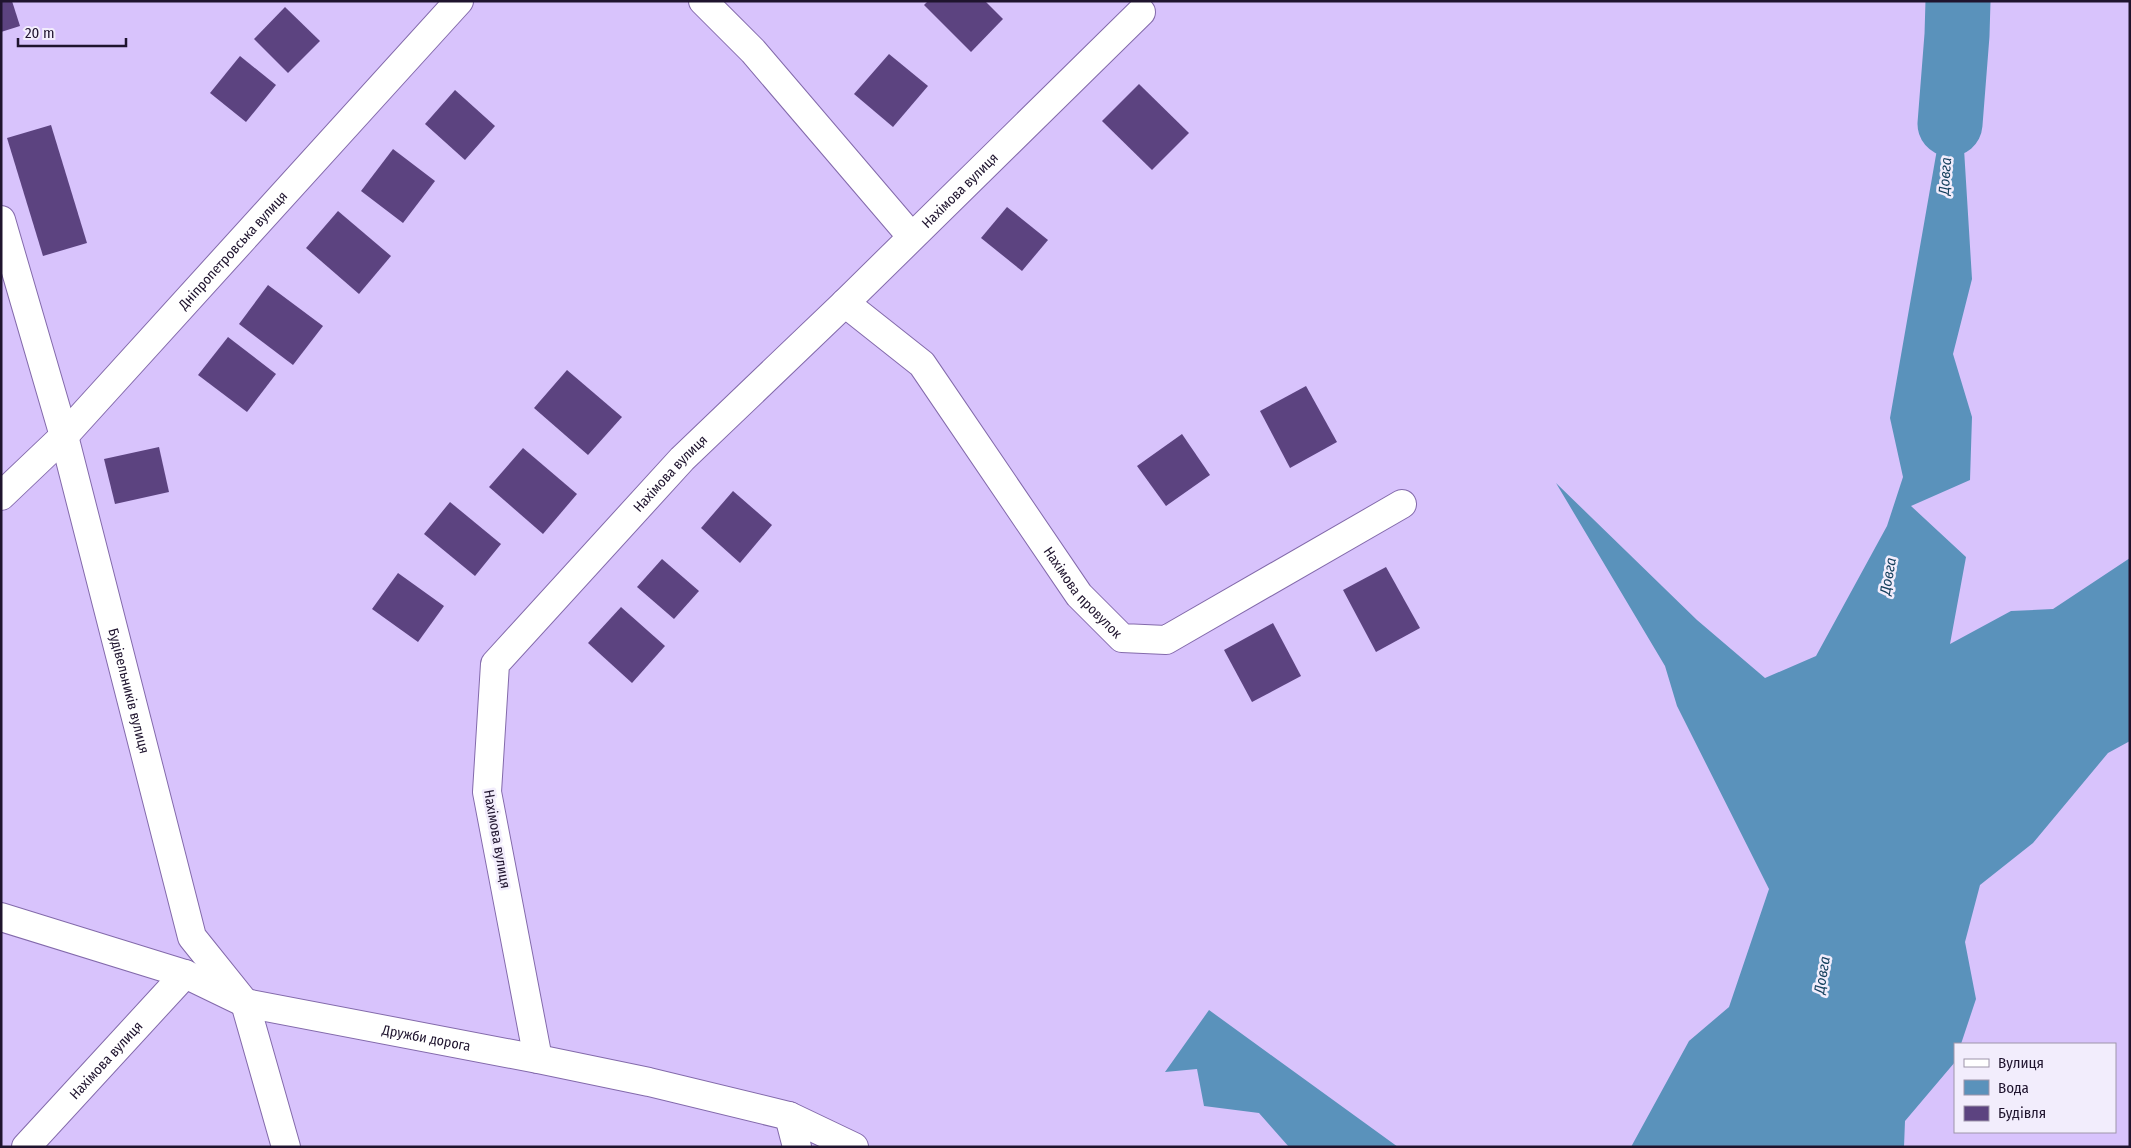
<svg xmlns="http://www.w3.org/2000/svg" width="2131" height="1148" viewBox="0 0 2131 1148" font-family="'Fira Sans Condensed',sans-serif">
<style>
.water{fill:#5a92bb}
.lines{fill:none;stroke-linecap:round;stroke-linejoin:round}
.river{stroke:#5a92bb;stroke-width:65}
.building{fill:#5c4380}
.minor-casing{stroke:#836aab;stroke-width:30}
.minor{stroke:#fff;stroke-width:28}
.labels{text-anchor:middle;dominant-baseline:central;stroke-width:5;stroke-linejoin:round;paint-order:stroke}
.street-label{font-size:14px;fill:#1f142e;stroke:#f2edfc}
.water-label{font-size:15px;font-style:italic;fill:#123e5b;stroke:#f2edfc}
</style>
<rect width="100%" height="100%" fill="#d8c3fc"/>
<g class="water">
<path d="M1957,35L1972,279L1953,354L1972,417L1970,480L1911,506L1966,557L1950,644L2011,611L2053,609L2130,558V741L2108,753L2033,843L1980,885L1965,942L1976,999L1961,1044H1955V1062L1905,1121L1904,1147H1631L1689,1041L1729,1007L1769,889L1677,706L1665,666L1556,483L1697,620L1765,678L1816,656L1887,526L1903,477L1890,418Z"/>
<path d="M1209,1010L1398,1147H1289L1259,1113L1204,1106L1197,1069L1165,1072Z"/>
</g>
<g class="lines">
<path class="river" d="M1950,124L1957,35L1958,1"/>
</g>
<g class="building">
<path d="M1,1H12L20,26L1,32Z"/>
<path d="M928,1H985L1003,19L971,52L924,5Z"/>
<path d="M285,7L320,41L288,73L254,39Z"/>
<path d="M889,54L928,86L893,127L854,94Z"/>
<path d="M240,56L276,85L246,122L210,93Z"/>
<path d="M1139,84L1189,133L1152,170L1102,121Z"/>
<path d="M455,90L495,126L465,160L425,124Z"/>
<path d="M51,125L87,243L43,256L7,138Z"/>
<path d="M393,149L435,181L403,223L361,191Z"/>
<path d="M1007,207L1048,240L1022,271L981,238Z"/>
<path d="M338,211L391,256L359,294L306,248Z"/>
<path d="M268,285L323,326L293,365L239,324Z"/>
<path d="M228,337L276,374L247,412L198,375Z"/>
<path d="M567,370L622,417L588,455L534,408Z"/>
<path d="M1306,386L1337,442L1290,468L1260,411Z"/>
<path d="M1182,434L1210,475L1166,506L1137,466Z"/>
<path d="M159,447L169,492L115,504L104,459Z"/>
<path d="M523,448L577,494L543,534L489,487Z"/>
<path d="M733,491L772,525L740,563L701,528Z"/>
<path d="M450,502L501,544L475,576L424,534Z"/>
<path d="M662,559L699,591L674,619L637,587Z"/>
<path d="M1386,567L1420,628L1376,652L1343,590Z"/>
<path d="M398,573L444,606L418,642L372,609Z"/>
<path d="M621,607L665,646L632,683L588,643Z"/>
<path d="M1273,623L1301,676L1252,702L1224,650Z"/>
</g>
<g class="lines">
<defs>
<g id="minor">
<path d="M703,1L753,51L911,236"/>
<path id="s1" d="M1,220L64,436L192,937L245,1003L286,1147"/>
<path id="s2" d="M845,303L922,364L1079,595L1122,638L1166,640L1402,504"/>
<path id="s3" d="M1,496L64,436L459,1"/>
<path id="s4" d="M1,917L185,974L245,1003L538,1059L649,1082L789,1116L854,1147"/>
<path id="s5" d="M538,1059L487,792L495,664L682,459L845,303L1141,12"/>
<path d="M789,1116L797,1147"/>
<path id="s6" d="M26,1147L185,974"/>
</g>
</defs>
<use href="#minor" class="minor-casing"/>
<use href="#minor" class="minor"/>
</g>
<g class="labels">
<g class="street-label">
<text stroke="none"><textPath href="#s5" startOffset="1064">Нахімова вулиця</textPath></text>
<text stroke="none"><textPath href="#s3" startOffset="338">Дніпропетровська вулиця</textPath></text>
<text stroke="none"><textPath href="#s5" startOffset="659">Нахімова вулиця</textPath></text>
<text stroke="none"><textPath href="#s2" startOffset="378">Нахімова провулок</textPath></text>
<text stroke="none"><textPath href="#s1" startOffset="488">Будівельників вулиця</textPath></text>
<text transform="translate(497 839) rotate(80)">Нахімова вулиця</text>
<text stroke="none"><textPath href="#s4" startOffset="444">Дружби дорога</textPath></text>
<text stroke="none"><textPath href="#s6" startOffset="118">Нахімова вулиця</textPath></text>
</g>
<g class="water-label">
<text transform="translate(1945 176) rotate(-86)">Довга</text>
<text transform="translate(1888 576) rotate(-80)">Довга</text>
<text transform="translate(1822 975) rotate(-81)">Довга</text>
</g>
</g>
<rect width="2131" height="1148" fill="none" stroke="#1f142e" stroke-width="5"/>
<rect x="1954" y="1043" width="162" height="90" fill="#f2edfc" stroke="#9e96aa"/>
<rect x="1964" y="1059" width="25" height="8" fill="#ffffff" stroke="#9e96aa"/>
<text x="1998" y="1068" font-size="15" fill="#1f142e">Вулиця</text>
<rect x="1964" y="1080" width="25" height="15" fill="#5a92bb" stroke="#9e96aa"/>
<text x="1998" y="1093" font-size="15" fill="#1f142e">Вода</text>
<rect x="1964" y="1106" width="25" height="15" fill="#5c4380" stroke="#9e96aa"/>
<text x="1998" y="1118" font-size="15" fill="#1f142e">Будівля</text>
<path d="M18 38v8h108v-8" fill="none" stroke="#1f142e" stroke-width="2.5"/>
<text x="25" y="38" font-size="15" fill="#1f142e" stroke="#f2edfc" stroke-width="4" paint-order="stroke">20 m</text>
</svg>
